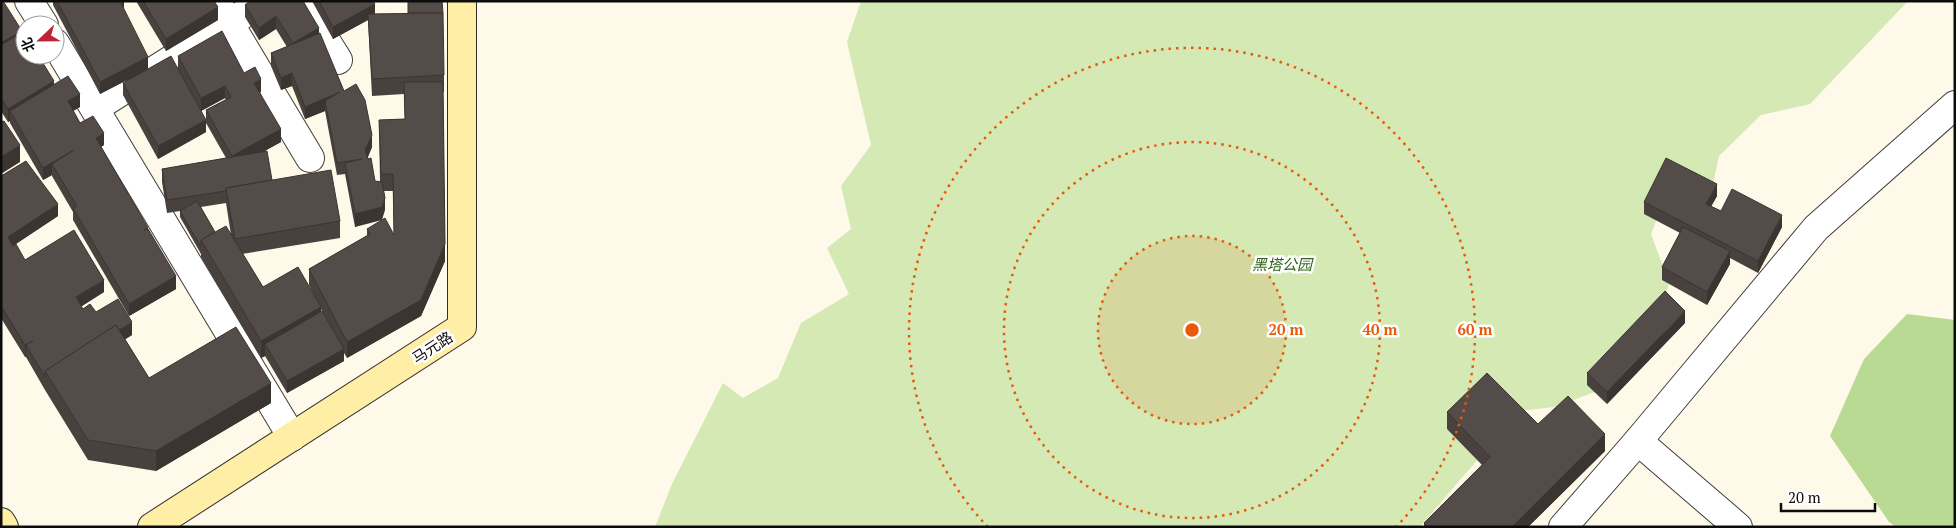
<svg xmlns="http://www.w3.org/2000/svg" width="1956" height="528" viewBox="0 0 1956 528" font-family="'PT Serif','Noto Sans SC',serif">
<style>
.green{fill:#d4e9b4}
.forest{fill:#b9da93}
.lines{fill:none;stroke-linecap:round;stroke-linejoin:round}
.street-casing{stroke:#3f3f3f;stroke-width:30}
.secondary-casing{stroke:#2e2e2e;stroke-width:30}
.street{stroke:#fff;stroke-width:28}
.secondary{stroke:#ffeea5;stroke-width:28}
.wall{fill:#48413e;fill-rule:evenodd}
.shaded-wall{fill:#3b3532}
.building{fill:#544c48;stroke:#3b3532}
.ring{fill:none;stroke:#e8590c;stroke-width:2.5;stroke-dasharray:2.5 5}
.labels{text-anchor:middle;dominant-baseline:central;stroke-width:5;stroke-linejoin:round;paint-order:stroke}
.park-label{font-size:15px;font-style:italic;fill:#31641c;stroke:#fff}
.street-label{font-size:15px;fill:#0c0c0c;stroke:#fff}
.centre{fill:#e8590c;stroke:#fff;stroke-width:2.5}
.ring-label{font-size:15px;text-anchor:middle;font-weight:bold;fill:#e8590c;stroke:#fff;stroke-width:5;stroke-linejoin:round;paint-order:stroke}
</style>
<rect width="100%" height="100%" fill="#fff9ea"/>
<path class="green" d="M861,1H1908L1810,104L1761,115L1719,156L1713,184L1673,177L1651,234L1669,283L1658,329L1595,392L1554,407L1519,411L1420,527H655L672,484L723,383L743,398L778,378L801,323L849,294L827,248L851,229L841,186L871,145L847,42Z"/>
<path class="forest" d="M1907,314L1955,320V527H1896L1889,522L1830,436L1864,359Z"/>
<g class="lines">
<defs>
<g id="street">
<path d="M29,1L44,25"/>
<path d="M216,1L310,158"/>
<path d="M301,1L338,60"/>
<path d="M55,43L292,437"/>
<path d="M95,108L264,1"/>
<path d="M1638,441L1738,527"/>
<path d="M1563,527L1638,441L1816,228L1955,105"/>
</g>
<g id="secondary">
<path d="M1,522L4,527"/>
<path d="M152,527L462,327V1"/>
</g>
</defs>
<use href="#street" class="street-casing"/>
<use href="#secondary" class="secondary-casing"/>
<use href="#street" class="street"/>
<use href="#secondary" class="secondary"/>
</g>
<g class="wall">
<path d="M1,1L54,84L80,107L73,111L80,123L104,145L101,147L148,229L176,289L129,316L73,220V212L52,176V175L43,180L10,123V121L8,122L1,111Z"/>
<path d="M53,1H124V10L148,69L178,68V56L244,73L261,92H260L281,142L262,152L272,180L340,221V238L242,254L263,287L313,293L309,285V269L367,236V229L394,234L393,191H384L385,210L355,227L345,174L337,175L325,111L305,119L292,86L281,90L271,66V53L287,47L276,29L259,40L245,17V5L249,2V1H303L319,33L344,91L372,147L368,157L375,181L380,182L379,120L405,119L404,94L372,96L368,20L333,39L312,1H375L374,2L375,14L444,75V92H443L445,261L421,316L347,358L344,353V361L287,393L265,356L261,358L201,257V254L180,217V211L167,213L162,182V169L226,158L206,123V110L226,100L225,98L201,111L206,132L158,159L123,95V83L129,79L100,94L53,5ZM226,203L231,235L215,232L201,207ZM321,309L327,320L321,312Z"/>
<path d="M136,1H214L218,20L166,51Z"/>
<path d="M1,176L58,216L13,246L25,260L104,292L81,306L83,309L96,312L132,335L125,339L149,378L271,403L156,471L88,460L45,390L26,357H25L1,318Z"/>
<path d="M1717,196L1711,206L1721,211L1782,227L1758,273L1730,258V264L1707,305L1662,280V267L1680,233L1644,214V202Z"/>
<path d="M1685,323L1607,404L1587,385V373Z"/>
<path d="M1447,412L1538,424L1605,451L1528,527H1424V523L1482,465L1447,429Z"/>
</g>
<g class="shaded-wall">
<path d="M124,2V14L121,3Z"/>
<path d="M375,4V17L368,14V20L333,39V27Z"/>
<path d="M218,7V20L166,51V39Z"/>
<path d="M276,16V29L259,40V28Z"/>
<path d="M319,28V41L293,56V43Z"/>
<path d="M22,31V43L1,56V43Z"/>
<path d="M148,57V69L100,94V82Z"/>
<path d="M292,73V86L281,90V78Z"/>
<path d="M261,79V92L254,95V83Z"/>
<path d="M54,81V94L10,111V121L8,122V109Z"/>
<path d="M225,86V98L201,111V98Z"/>
<path d="M340,92L325,101V111L305,119V107Z"/>
<path d="M80,94V107L68,114V101Z"/>
<path d="M206,120V132L158,159V146Z"/>
<path d="M281,129V142L232,169V156Z"/>
<path d="M104,133V145L96,150V138Z"/>
<path d="M372,135V147L365,163V150Z"/>
<path d="M20,145V162L1,174V157Z"/>
<path d="M74,150L52,164V175L43,180V168Z"/>
<path d="M1717,184V196L1706,216V204Z"/>
<path d="M385,198V210L382,220L355,227V214Z"/>
<path d="M58,204V216L8,249V237Z"/>
<path d="M1782,215V227L1758,273V261Z"/>
<path d="M445,244V261L421,316L347,358V342Z"/>
<path d="M1730,251V264L1707,305V292Z"/>
<path d="M176,276V289L129,316V304Z"/>
<path d="M104,280V292L76,310V297Z"/>
<path d="M321,307V324L265,344V356L261,358V341Z"/>
<path d="M1685,311V323L1607,404V392Z"/>
<path d="M132,322V335L54,384L48,375Z"/>
<path d="M33,341L26,345V357H25V345Z"/>
<path d="M344,349V361L287,393V381Z"/>
<path d="M271,383V403L156,471V451Z"/>
<path d="M1605,434V451L1528,527H1512Z"/>
</g>
<g class="building">
<path d="M1,1H3L22,31L1,43Z"/>
<path d="M57,1H124L121,3L148,57L100,82Z"/>
<path d="M143,1H214L218,7L166,39Z"/>
<path d="M250,1H303L319,28L293,43L276,16L259,28L245,5Z"/>
<path d="M319,1H373L375,4L333,27Z"/>
<path d="M408,1H442L443,13H408Z"/>
<path d="M443,13L444,75L372,79L368,14Z"/>
<path d="M222,31L244,73L255,67L261,79L254,83L281,129L232,156L206,110L231,97L225,86L201,98L178,56Z"/>
<path d="M23,32L25,35V55H38L54,81L8,109L1,98V45Z"/>
<path d="M320,33L344,91L356,84L365,100L372,135L365,150L368,159L371,158L375,181L382,182L385,198L382,207L355,214L345,163L362,159L337,163L325,101L340,92L305,107L292,73L281,78L271,53Z"/>
<path d="M171,56L206,120L158,146L123,83Z"/>
<path d="M68,76L80,94L68,101L80,123L93,116L104,133L96,138L148,228L144,230L148,229L176,276L129,304L73,208L77,206L52,164L74,150L43,168L10,111Z"/>
<path d="M404,82H443L445,244L421,300L347,342L309,269L370,234L367,229L385,218L394,235L393,174H381L379,120L405,119Z"/>
<path d="M4,121L20,145L1,157V122Z"/>
<path d="M267,151L272,180L226,188V191L167,200L162,169Z"/>
<path d="M1666,158L1717,184L1706,204L1721,211L1732,189L1782,215L1758,261L1644,202Z"/>
<path d="M26,161L58,204L8,237L13,246L16,244L25,260L74,230L104,280L76,297L83,309L90,304L96,312L118,299L132,322L119,330L116,325L45,371V377L26,345L33,341L25,345L1,306V176Z"/>
<path d="M331,170L340,221L235,239L226,188Z"/>
<path d="M197,201L215,232L201,240V247L180,211Z"/>
<path d="M226,226L263,287L298,267L321,307L261,341L201,240Z"/>
<path d="M1683,227L1730,251L1707,292L1662,267Z"/>
<path d="M1665,291L1685,311L1607,392L1587,373Z"/>
<path d="M322,311L344,349L287,381L265,344Z"/>
<path d="M116,325L149,378L236,327L271,383L156,451L88,440L45,371Z"/>
<path d="M1487,373L1538,424L1568,396L1605,434L1512,527H1428L1424,523L1490,457L1447,412Z"/>
</g>
<circle cx="1192" cy="330" r="94" fill="#e8590c" fill-opacity=".12"/>
<g class="ring">
<circle cx="1192" cy="330" r="94"/>
<circle cx="1192" cy="330" r="188"/>
<path d="M988 527A283 283 0 1 1 1396 527"/>
</g>
<g class="labels">
<g class="park-label">
<text x="1282" y="264">黑塔公园</text>
</g>
<g class="street-label">
<text transform="translate(432 347) rotate(-33)">马元路</text>
</g>
</g>
<circle cx="1192" cy="330" r="8" class="centre"/>
<g class="ring-label">
<text x="1286" y="335">20 m</text>
<text x="1380" y="335">40 m</text>
<text x="1475" y="335">60 m</text>
</g>
<rect width="1956" height="528" fill="none" stroke="#0c0c0c" stroke-width="5"/>
<g transform="translate(40 40) rotate(248)"><circle r="24" fill="#ffffff" stroke="#9e9e9e"/>
<path d="M0-4L9 19L0 12L-9 19Z" fill="#bd2336"/>
<text y="-8" font-size="14" font-weight="bold" text-anchor="middle" fill="#0c0c0c">北</text>
</g>
<path d="M1781 503v8h94v-8" fill="none" stroke="#0c0c0c" stroke-width="2.5"/>
<text x="1788" y="503" font-size="15" fill="#0c0c0c" stroke="#ffffff" stroke-width="4" paint-order="stroke">20 m</text>
</svg>
